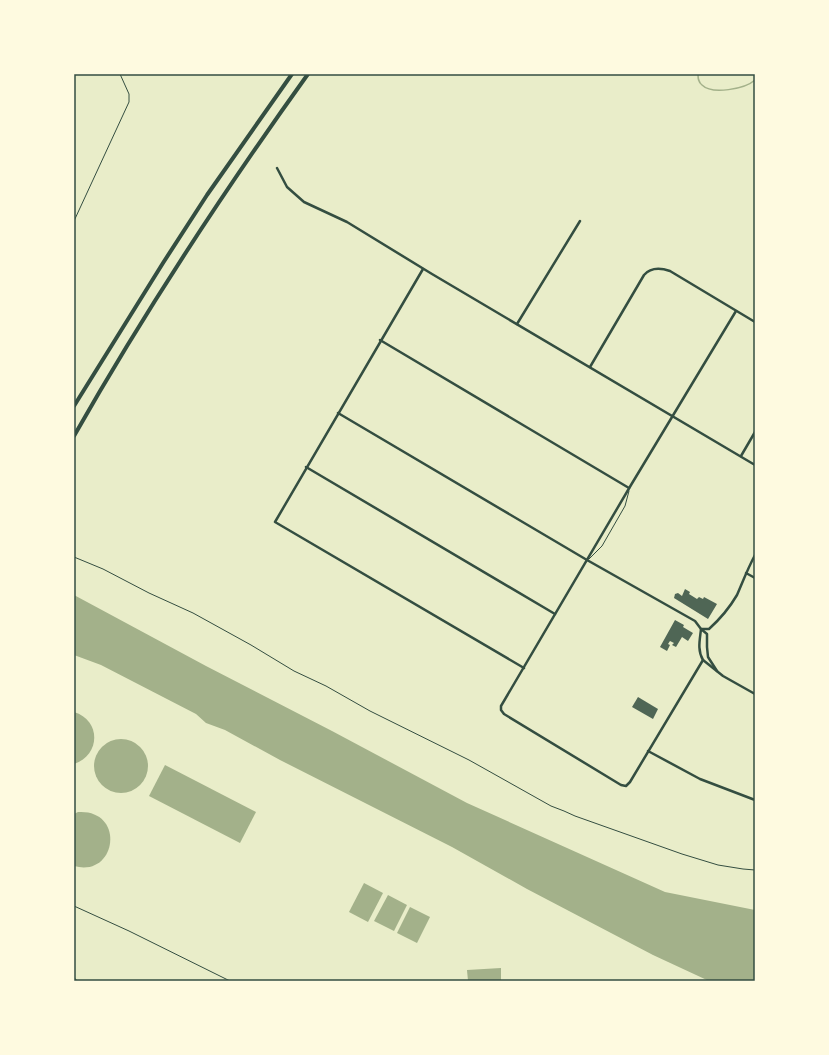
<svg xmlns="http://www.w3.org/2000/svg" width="829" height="1055" viewBox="0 0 829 1055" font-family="'Open Sans',sans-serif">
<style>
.water{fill:#a3b18a}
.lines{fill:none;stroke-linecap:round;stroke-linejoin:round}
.stream{stroke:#a3b18a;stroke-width:1.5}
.building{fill:#4f6655}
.path{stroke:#344e41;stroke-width:1}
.service{stroke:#344e41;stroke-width:1}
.minor{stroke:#344e41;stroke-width:2.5}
.motorway{stroke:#344e41;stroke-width:4}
.neatline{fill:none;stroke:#344e41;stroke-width:1.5}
</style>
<rect width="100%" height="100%" fill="#e9edc9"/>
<g class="water">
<path d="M74,595L206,666L332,731L467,803L665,892L755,910V981H709L653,955L527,889L452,847L280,760L225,730L206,723L196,714L101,665L74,655Z"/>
<path d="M74,712C101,720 101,755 74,764Z"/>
<circle cx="121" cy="766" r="27"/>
<path d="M165,765L256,812L240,843L149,796Z"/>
<path d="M78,812C126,809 117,878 74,866V814Z"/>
<path d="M364,883L383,893L368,922L349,912Z"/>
<path d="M388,895L407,905L394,931L374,921Z"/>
<path d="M410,907L430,917L417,943L397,933Z"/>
<path d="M501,968V981H468L467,970Z"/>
</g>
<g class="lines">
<path class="stream" d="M698,74C698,78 698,82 702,85C712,95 745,89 755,80"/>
</g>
<g class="building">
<path d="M685,589L690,592L689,594L697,599L699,597L703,599L704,597L717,604L708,619L674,598L675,594L678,593L682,596Z"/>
<path d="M675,620L684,625L683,627L693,633L688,641L682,637L676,647L672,645L674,643L670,641L668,644L670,645L667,651L660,647Z"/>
<path d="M638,697L658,709L653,719L632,707Z"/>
</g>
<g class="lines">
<g class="path">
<path d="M74,221L129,102V94L120,74"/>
<path d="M74,557L103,569L149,593L193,613L251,645L294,671L326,686L370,711L469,760L551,806L564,811L575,816L682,854L718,865L743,869L755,870"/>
<path d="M74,906L129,931L230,981"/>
</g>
<path class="service" d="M589,559L602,546L625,506L629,491"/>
<g class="minor">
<path d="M277,168L287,187L304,202L347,222L432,274L755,465"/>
<path d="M423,269L275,522L524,668"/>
<path d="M517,324L580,221"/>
<path d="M380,340L629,488"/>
<path d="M590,367L644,275C651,267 661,268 670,271L755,322"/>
<path d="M338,413L587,560L695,621L701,629L707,634V647L708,657L717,671"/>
<path d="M741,456L755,432"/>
<path d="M306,467L555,614"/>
<path d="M746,573L755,578"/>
<path d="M701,629C700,639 697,650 703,660L723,676L755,694"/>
<path d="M702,629H709C720,619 730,607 737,595C743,581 748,568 755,555"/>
<path d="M703,660L630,782L626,786L621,785L504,714L501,710V706L631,485L736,311"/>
<path d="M648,751L700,779L755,800"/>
<path d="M74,979L76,981"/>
</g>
<g class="motorway">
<path d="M74,406L163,263L207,195L292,74"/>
<path d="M74,436C145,311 224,191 308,74"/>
</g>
</g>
<rect width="829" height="1055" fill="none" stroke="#fefae0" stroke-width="150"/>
<rect x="75" y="75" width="679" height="905" class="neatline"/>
</svg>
